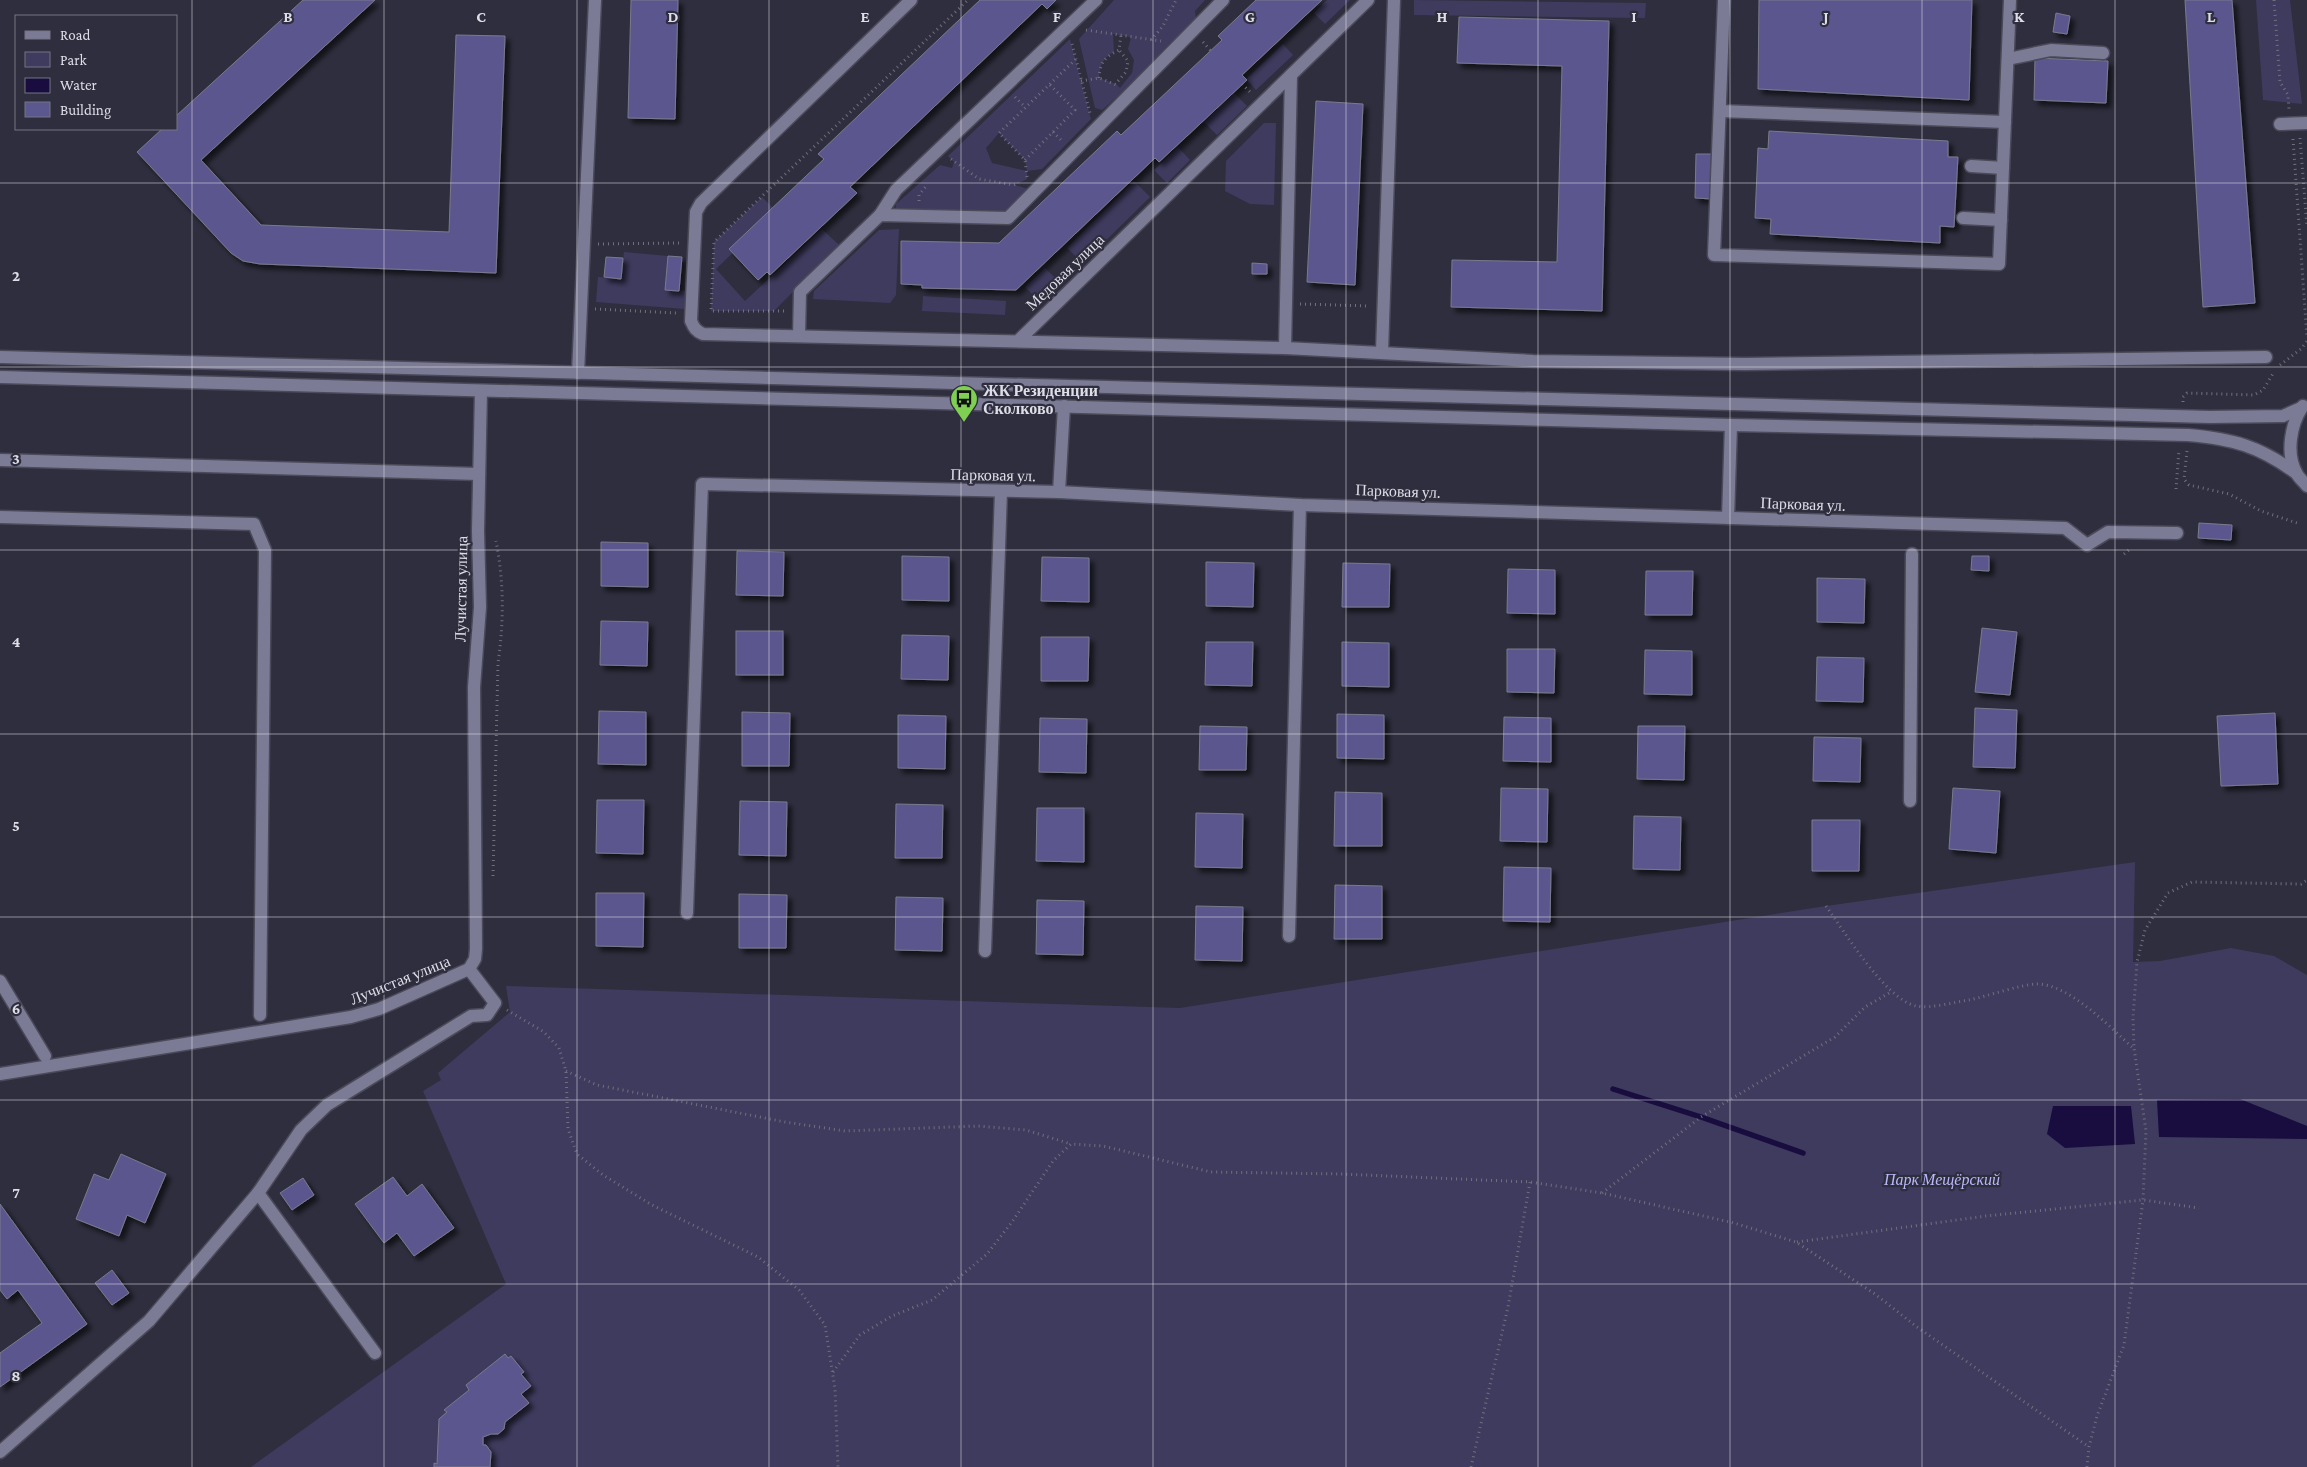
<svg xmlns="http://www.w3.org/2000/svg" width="2307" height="1467" viewBox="0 0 2307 1467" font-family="'Crimson Pro',serif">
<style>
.green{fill:#3e3b5e;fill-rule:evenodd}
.water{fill:#180d3e}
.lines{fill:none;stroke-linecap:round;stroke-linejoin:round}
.stream{stroke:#180d3e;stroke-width:5.5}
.building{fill:#5b578f;stroke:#7a7a8d;filter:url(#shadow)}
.minor-casing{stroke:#4a4a59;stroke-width:15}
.path{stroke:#70707d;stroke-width:3;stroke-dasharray:1 4;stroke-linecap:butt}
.minor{stroke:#7c7b96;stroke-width:12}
.grid{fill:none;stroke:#dedee8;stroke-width:1;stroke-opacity:0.55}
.labels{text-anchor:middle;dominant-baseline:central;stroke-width:4.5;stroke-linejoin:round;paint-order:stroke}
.street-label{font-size:16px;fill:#dedee8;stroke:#2e2e3e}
.poi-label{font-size:16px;font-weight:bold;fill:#dedee8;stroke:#2e2e3e;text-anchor:start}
.park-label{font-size:16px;font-style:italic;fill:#bab7fb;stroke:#2e2e3e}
.grid-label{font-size:16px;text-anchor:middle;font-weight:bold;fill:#dedee8;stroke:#2e2e3e;stroke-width:4.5;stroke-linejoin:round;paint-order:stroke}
</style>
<defs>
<filter id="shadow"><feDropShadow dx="4.5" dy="4.5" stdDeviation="2.5" flood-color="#0009"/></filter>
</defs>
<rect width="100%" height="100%" fill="#2e2e3e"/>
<g class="green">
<path d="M1114,0H1205L1195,11L1197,26L1179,44L1170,43L1124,91L1102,110L1095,108L1079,39ZM1113,34L1131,37L1128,49L1134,60L1132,73L1120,88L1116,84L1099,78C1100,66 1102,58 1114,52Z"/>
<path d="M1327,0H1350L1325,24L1314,13Z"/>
<path d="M1414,0L1646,3L1645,18L1414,15Z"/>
<path d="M2256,0H2290L2302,104L2263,100Z"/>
<path d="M1070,39L1091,119L1042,169L1027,171V179L1015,185L1034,191L1008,218L895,215L896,204L940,165L952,168L954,162L948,156ZM999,133L1025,160L1027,171L992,163L986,148Z"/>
<path d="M1283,44L1293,55L1256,90L1246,79Z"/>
<path d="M1234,93L1247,106L1217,135L1204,122Z"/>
<path d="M1264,123H1276L1274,205L1250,204L1225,191L1226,161Z"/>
<path d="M1178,147L1190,160L1167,183L1154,170Z"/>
<path d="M1134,181L1150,197L1083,263L1067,248Z"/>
<path d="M762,197L776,211L716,269L745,301L822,229L839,245L774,311H711L714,242Z"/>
<path d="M899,229L896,295L890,303L813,299L814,291L879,230Z"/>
<path d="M624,252L668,256L665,289L686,291L685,309L596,302L598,277L621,279Z"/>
<path d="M1045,268L1061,284L1041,303L1025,287Z"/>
<path d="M923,296L1006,301L1005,315L922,311Z"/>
<path d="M2135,862L2133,962L2160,961L2231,948L2274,956L2307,975V1467H251L506,1284L423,1091L441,1080L438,1073L510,1012L506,986L1180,1008L1826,906Z"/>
</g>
<g class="water">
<path d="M2240,1099L2307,1126V1139L2159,1137L2157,1100Z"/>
<path d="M2053,1106H2131L2135,1144L2065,1148L2047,1134Z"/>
</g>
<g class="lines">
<path class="stream" d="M1613,1089L1701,1117L1803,1153"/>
</g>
<g class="building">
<path d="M303,0H375L201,160L261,225L449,232L456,35L505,36L496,273L260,264L243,261L231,253L137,152L162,129H176V116Z"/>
<path d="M631,0H678L675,119L628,118Z"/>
<path d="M980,0H1056L1047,9L1042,4L850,187L857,193L770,275L767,272L758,280L729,249L824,159L818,154Z"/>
<path d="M1256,0H1322L1242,75L1247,80L1201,123L1159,162L1155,158L1016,290L922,288V285L901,284V241L999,243L1117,131L1121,135L1222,40L1218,36Z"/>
<path d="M1759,0H1972L1969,100L1758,89Z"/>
<path d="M2185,0H2232L2255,303L2203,307Z"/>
<path d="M2056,13L2070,16L2067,34L2053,32Z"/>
<path d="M1459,17L1609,21L1602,311L1451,307L1452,260L1557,262L1562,66L1457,63Z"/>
<path d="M2035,58L2108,61L2106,103L2034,100Z"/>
<path d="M1316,101L1363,104L1355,285L1307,282Z"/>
<path d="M1769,131L1948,141V157H1958L1954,227L1940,226V243L1770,234L1771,219L1755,218L1758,148L1768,149Z"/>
<path d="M1696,154H1713L1712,199L1695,198Z"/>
<path d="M668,256L682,257L679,291L665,290Z"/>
<path d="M606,257L623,258L621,279L604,277Z"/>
<path d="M1252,263L1267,264V274H1252Z"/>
<path d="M2199,523L2232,525L2231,540L2198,538Z"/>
<path d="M601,542L648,543V587L601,586Z"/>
<path d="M737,551L784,552L783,596L736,595Z"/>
<path d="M902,556L949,557V601L902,600Z"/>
<path d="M1972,556H1989V571L1971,570Z"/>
<path d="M1042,557L1089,558V602L1041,601Z"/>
<path d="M1206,562L1254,563L1253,607L1206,606Z"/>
<path d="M1343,563L1390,564L1389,607H1342Z"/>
<path d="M1508,569L1555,570V614L1507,613Z"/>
<path d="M1646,571H1693L1692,615H1645Z"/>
<path d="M1817,578L1865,579L1864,623L1817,622Z"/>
<path d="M601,621L648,622L647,666L600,665Z"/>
<path d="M1982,628L2017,632L2010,695L1975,692Z"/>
<rect x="736" y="631" width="47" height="44"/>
<path d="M902,635L949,636L948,680L901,679Z"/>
<path d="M1041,637H1089L1088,681H1041Z"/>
<path d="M1206,642H1253L1252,686L1205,685Z"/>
<path d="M1342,642L1389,643V687L1342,686Z"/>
<path d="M1507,649H1555L1554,693L1507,692Z"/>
<path d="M1645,650L1692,651V695L1644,694Z"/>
<path d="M1817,657L1864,658L1863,702L1816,701Z"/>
<path d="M1975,708L2017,710L2015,768L1973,767Z"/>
<path d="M599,711L646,712V765L598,764Z"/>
<path d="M742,712L790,713L789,766H742Z"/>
<path d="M2275,713L2278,784L2221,786L2217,716Z"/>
<path d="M1337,714L1384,715V759L1337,758Z"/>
<path d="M898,715L946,716L945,769L898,768Z"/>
<path d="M1504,717L1551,718V762L1503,761Z"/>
<path d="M1040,718L1087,719L1086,773L1039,772Z"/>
<path d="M1200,726L1247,727L1246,770H1199Z"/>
<path d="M1638,726H1685L1684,780L1637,779Z"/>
<path d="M1814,737L1861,738L1860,782L1813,781Z"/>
<path d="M1501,788L1548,789L1547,842L1500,841Z"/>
<path d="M1953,788L2000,791L1996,853L1949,849Z"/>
<path d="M1335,792L1382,793V846H1334Z"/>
<path d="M597,800H644L643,854L596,853Z"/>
<path d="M740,801L787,802L786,856L739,855Z"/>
<path d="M896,804L943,805L942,858H895Z"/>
<path d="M1037,808H1084V862L1036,861Z"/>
<path d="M1196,813L1243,814L1242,868L1195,867Z"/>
<path d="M1634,816L1681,817L1680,870L1633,869Z"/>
<path d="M1812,820H1860L1859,871H1812Z"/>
<path d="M1504,867L1551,868L1550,922L1503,921Z"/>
<path d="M1335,885L1382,886V939H1334Z"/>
<path d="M596,893H644L643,947L596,946Z"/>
<path d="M739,894L787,895L786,948H739Z"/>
<path d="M896,897L943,898L942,951L895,950Z"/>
<path d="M1037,900L1084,901L1083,955L1036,954Z"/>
<path d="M1196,906L1243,907L1242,961L1195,960Z"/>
<path d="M121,1154L166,1174L145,1223L127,1215L119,1236L76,1219L94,1174L109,1180Z"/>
<path d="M393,1177L407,1196L422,1184L454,1228L414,1256L397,1233L384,1243L355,1204Z"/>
<path d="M303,1178L314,1195L292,1210L280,1193Z"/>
<path d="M0,1204L87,1324L0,1387V1353L42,1323L18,1290L7,1299L0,1290Z"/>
<path d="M112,1270L129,1293L112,1305L95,1283Z"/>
<path d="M505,1354L508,1358L511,1356L524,1372L521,1374L531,1386L521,1394L529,1403L505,1422L504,1429L498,1434H491L483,1437V1445H486L491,1452L490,1467H434V1463L437,1464L439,1419L447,1412L444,1410L469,1390L466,1385Z"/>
</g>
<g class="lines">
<defs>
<g id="minor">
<path d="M911,0L701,203L696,212L691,321C694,328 696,331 703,334L1285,348L1533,361L1745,364L2266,357"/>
<path d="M1724,0L1714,255L1999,264L2010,0"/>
<path d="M2008,59L2051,50L2103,53"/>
<path d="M1720,111L2005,122"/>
<path d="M2280,124L2307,123"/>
<path d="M1971,166L2003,168"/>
<path d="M880,215L896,190L1096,0"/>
<path d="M1963,218L2001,220"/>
<path d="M799,336L800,292L880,215L1008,218L1223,0"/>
<path d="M1019,340L1368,0"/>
<path d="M1285,348L1291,75"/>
<path d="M1382,352L1394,0"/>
<path d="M0,357L2210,417L2283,416L2301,408"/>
<path d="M578,373L595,0"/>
<path d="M0,377L1731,425L2188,435C2233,439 2259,446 2296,473"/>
<path d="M2303,406C2291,423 2285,454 2297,474C2299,478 2304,482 2307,486"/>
<path d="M0,460L479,474"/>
<path d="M1059,492L1064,406"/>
<path d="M0,517L254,524L265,550L260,1015"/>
<path d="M1728,518L1731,425"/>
<path d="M1910,801L1912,554"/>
<path d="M687,913L702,484L1059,492L1300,505L2065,528L2087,545L2108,532L2177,533"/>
<path d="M1289,936L1300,505"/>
<path d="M985,951L1001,491"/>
<path d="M0,981L45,1056"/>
<path d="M0,1074L351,1017L379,1009L469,969L475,959L476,949L474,687L480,607L478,531L481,391"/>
<path d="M375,1353L258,1193L301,1130L327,1105L471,1016L487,1015L495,1003L469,969"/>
<path d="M0,1452L149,1321L258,1193"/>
</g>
</defs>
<use href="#minor" class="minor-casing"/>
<g class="path">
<path d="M2274,0L2280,82L2288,95L2289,109"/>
<path d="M1086,30L1161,41"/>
<path d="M1151,40L1163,26L1176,0"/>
<path d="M1203,42L1211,51"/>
<path d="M1072,44L1090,113"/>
<path d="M1099,78C1100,62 1105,57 1119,50L1121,35"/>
<path d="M1081,81L1099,78L1119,86"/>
<path d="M1118,81L1126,72L1128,61L1119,50"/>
<path d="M1242,84L1250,92"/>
<path d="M1015,97L1025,107"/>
<path d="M1053,132L1063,142"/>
<path d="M2300,138L2307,227"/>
<path d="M2293,139L2307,338"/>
<path d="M951,159L979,179L1014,185L1019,183"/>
<path d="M1025,160L1075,110L1048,83"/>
<path d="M1027,177L1025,160L999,133L1076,59"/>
<path d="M919,201V195L927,185"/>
<path d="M598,244L679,243"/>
<path d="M1300,304L1369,306"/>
<path d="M595,309L676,313"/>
<path d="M784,311H711L714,242L968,0"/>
<path d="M2280,365L2301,349L2307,341"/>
<path d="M2183,402V397L2187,393L2254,395L2263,390L2274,372"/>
<path d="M2187,451L2184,479L2189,485L2229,494L2261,511L2297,523"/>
<path d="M2176,489L2179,450"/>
<path d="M2124,554L2131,548"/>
<path d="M493,876L498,663C504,621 504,582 496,541"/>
<path d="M1826,906C1844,931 1886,1000 1916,1006C1930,1009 1955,1002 1969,1000C1988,996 2019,985 2036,984C2068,983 2110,1027 2133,1048"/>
<path d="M507,1010L544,1032L559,1048L566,1071L568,1129L577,1154L603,1175L652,1205L758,1257L799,1290L825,1325L835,1389L838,1467"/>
<path d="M566,1071L597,1085L785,1122L845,1131L978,1126L1026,1130L1071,1144"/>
<path d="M1602,1193L1701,1117L1835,1037L1865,1007L1891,992"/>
<path d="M1797,1242L1986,1216L2143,1200L2199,1208"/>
<path d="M833,1372L860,1335L892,1316L932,1300L987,1254L1012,1222L1053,1161L1071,1144L1103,1146L1211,1172L1341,1174L1530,1182L1602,1193L1734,1223L1796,1242L1875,1294L1917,1327L2089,1447"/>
<path d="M1471,1467L1508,1307L1530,1182"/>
<path d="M2087,1467L2089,1447L2097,1416L2124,1345L2143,1200L2146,1131L2134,1048L2133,1018L2137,962L2145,930L2168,893L2192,882L2301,884L2307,880"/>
</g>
<use href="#minor" class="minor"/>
</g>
<path class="grid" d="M192,0V1467M384,0V1467M577,0V1467M769,0V1467M961,0V1467M1153,0V1467M1346,0V1467M1538,0V1467M1730,0V1467M1922,0V1467M2115,0V1467M0,183H2307M0,367H2307M0,550H2307M0,734H2307M0,917H2307M0,1100H2307M0,1284H2307"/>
<defs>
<symbol id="bus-pin" viewBox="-11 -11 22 30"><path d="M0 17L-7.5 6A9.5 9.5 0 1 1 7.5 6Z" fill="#7fd052" stroke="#2e2e3e"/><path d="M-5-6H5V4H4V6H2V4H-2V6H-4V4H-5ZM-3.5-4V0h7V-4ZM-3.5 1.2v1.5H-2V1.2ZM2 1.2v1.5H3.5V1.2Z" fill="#111"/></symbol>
</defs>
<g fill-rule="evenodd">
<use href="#bus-pin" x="948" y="383" width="32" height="43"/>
</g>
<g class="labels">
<g class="street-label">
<text transform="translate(1065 272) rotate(-44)">Медовая улица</text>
<text transform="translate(993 475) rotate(1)">Парковая ул.</text>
<text transform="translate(1398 491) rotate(2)">Парковая ул.</text>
<text transform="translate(1803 504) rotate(2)">Парковая ул.</text>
<text transform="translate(461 589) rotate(-89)">Лучистая улица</text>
<text transform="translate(400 980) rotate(-22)">Лучистая улица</text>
</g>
<g class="poi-label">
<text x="983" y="390">ЖК Резиденции<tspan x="983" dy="18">Сколково</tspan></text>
</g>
<g class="park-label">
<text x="1942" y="1179">Парк Мещёрский</text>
</g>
</g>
<g class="grid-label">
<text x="288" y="22">B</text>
<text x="481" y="22">C</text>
<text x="673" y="22">D</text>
<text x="865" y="22">E</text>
<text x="1057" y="22">F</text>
<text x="1250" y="22">G</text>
<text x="1442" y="22">H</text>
<text x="1634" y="22">I</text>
<text x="1826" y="22">J</text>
<text x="2019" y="22">K</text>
<text x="2211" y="22">L</text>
<text x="16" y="281">2</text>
<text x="16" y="464">3</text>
<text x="16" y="647">4</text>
<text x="16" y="831">5</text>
<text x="16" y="1014">6</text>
<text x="16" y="1198">7</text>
<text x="16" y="1381">8</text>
</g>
<rect x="15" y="15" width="162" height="115" fill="#2e2e3e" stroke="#747482"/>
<rect x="25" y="31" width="25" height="8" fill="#7c7b96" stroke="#747482"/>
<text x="60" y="40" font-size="15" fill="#dedee8">Road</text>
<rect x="25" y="52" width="25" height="15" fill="#3e3b5e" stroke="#747482"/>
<text x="60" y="65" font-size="15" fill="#dedee8">Park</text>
<rect x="25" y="78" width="25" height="15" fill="#180d3e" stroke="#747482"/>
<text x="60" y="90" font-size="15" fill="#dedee8">Water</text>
<rect x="25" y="102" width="25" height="15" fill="#5b578f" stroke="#747482"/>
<text x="60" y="115" font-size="15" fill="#dedee8">Building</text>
</svg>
